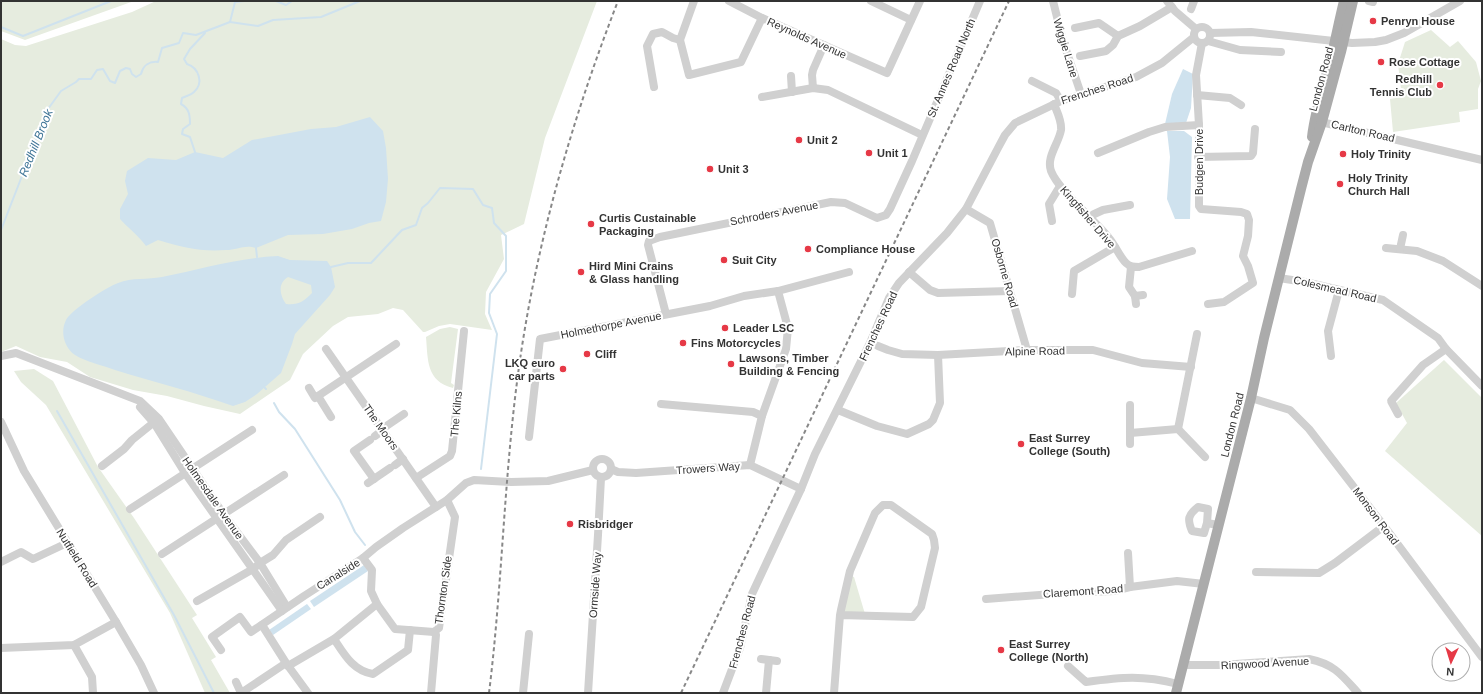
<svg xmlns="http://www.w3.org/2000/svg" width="1483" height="694" viewBox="0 0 1483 694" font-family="Arial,sans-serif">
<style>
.green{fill:#e6ecdf}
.water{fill:#cfe2ee;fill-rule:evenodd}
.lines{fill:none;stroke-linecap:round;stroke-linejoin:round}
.stream{stroke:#cfe2ee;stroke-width:2}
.minor{stroke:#d0d0d0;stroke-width:8}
.major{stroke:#ababab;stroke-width:10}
.rail{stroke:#888;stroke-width:2;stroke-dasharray:4 3;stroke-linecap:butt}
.poi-dot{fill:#e63946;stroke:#fff;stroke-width:1.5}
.labels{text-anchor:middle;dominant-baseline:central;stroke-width:4;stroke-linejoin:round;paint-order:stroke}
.poi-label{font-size:11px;font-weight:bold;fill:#333;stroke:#fff;text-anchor:start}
.street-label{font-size:11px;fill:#333;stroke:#fff}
.water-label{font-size:12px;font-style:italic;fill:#3f7597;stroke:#fff}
</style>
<rect width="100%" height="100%" fill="#fff"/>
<g class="green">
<path d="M1,1H134L25,40L1,31Z"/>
<path d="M156,1H597L545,138L524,224L501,235L504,259L486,292L485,314L492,330L450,324L439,326L425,332H423L403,310L393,308L378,314L348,317L333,326L303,354L290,380L240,414L204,406L167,396L133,390L90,377L67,362L40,357L16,346L1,352V39L15,45L26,46L132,12Z"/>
<path d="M1431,30L1450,47L1458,41L1476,62L1481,81L1478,89V109L1459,112L1460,122L1393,132L1390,99L1402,97L1398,64L1405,42Z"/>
<path d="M450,327L458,329L451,383L454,385L453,388C426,381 428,360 426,337L440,329Z"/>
<path d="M1444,360L1482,398V536L1385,451L1407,423L1396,403Z"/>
<path d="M34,369L53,381L98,467L134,518L197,615L192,618L216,657L211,660L230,693H205L170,613L46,405L21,382L14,371Z"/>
<path d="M851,576L854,577L865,614L844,612Z"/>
</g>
<g class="water">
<path d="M1183,69L1193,74L1191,108L1186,123L1165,124L1172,94Z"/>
<path d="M370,117L383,131L386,148L388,179L386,202L381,221L369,223L352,229L323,234L288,235L256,248C245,244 237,250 226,250C200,252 182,247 158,240L146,246C138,235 128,228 120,219V209L128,194L125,181L127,171L148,158L176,160L195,152L223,158L252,140L311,129L336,127Z"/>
<path d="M1167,131H1184L1192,137L1190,219H1175L1167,199L1170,157Z"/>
<path d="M278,256L290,260L327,261L331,267L335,287L330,295L295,334L292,344L281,373L257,394L245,402L233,406C194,392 154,382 115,370C102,365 86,362 75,355C64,347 60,332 66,320C71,310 107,287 118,283C132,277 148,280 162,277C201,269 238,258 278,256ZM288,277L311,285L312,293C303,302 299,305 286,304C279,294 278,283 288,277Z"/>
<path d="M364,565L368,571L314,607L310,601Z"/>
<path d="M307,604L311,609L273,635L269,630Z"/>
</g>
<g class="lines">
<g class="stream">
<path d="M276,1L286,5L292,1"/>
<path d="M230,22L258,26L273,20L321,17L360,1"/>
<path d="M230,22L235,2L244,1"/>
<path d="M1,27L23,36L111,1"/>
<path d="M195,152L190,137L182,134L183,129L190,124C190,115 189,108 181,104L182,98C186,96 191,95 194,92C204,83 199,68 187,64L184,59L190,49L205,33"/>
<path d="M1,230L48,109L61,91L76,82L79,79H91L97,70L103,69L110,81L115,83L120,71L126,68L130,69L132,74L136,77L141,74C143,66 149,61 158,62L162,48L179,43L183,33L196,35L230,22"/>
<path d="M256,248L257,257"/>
<path d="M331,267L348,263H371L402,230L416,225L422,208L428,203L440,188L473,189L483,205L492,208L494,223L506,236V271L490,294L489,313L497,334L481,469"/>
<path d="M264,387L266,389"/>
<path d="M274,403L279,412L295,429L340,500L355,532L365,545"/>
<path d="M57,411L174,615L214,693"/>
</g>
<g class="minor">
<path d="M729,1L762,18L887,73L920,1"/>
<path d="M871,1L911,20"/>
<path d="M1053,1L1063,41L1081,94"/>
<path d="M1167,1L1175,11L1196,29"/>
<path d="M1369,1L1373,2"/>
<path d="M1191,9L1194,1"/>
<circle cx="1202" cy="35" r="8"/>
<path d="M1075,28L1099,23L1118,36"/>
<path d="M1210,33L1251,32L1352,43L1375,42L1386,40L1404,33L1460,1"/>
<path d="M680,40L689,75L741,62L762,18"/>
<path d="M1208,41L1240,50L1281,52"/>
<path d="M1202,43L1196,75L1199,125V206L1201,209L1241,212L1247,214L1249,220L1248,236L1243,256L1248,266L1253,283L1224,302L1208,304"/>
<path d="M1080,56L1106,51L1113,45L1118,36L1140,26L1172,7"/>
<path d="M791,76L792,92"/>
<path d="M1032,81L1056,93L1061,101"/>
<path d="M654,87L647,46L653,34L662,32L673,38L680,40L694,1"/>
<path d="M813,88L812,75L813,70L824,45"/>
<path d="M1197,95L1230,98L1241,105"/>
<path d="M762,97L813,88L828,90L922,135"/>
<path d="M1054,104C1057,112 1062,121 1061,130C1059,143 1046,157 1051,171C1059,191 1094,219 1109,238C1115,245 1119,256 1126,263C1130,267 1134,267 1139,267L1192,251"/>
<path d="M1317,121L1482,160"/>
<path d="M1098,153L1149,132L1165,127L1199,125"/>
<path d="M1198,157L1251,156L1253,153L1255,129"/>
<path d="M966,209L990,223L1027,350"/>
<path d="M1090,216L1103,210L1130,205"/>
<path d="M1052,221L1049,204L1060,186"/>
<path d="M1386,248L1417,251L1443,261L1482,286"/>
<path d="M1400,249L1403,235"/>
<path d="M1131,267L1129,287L1135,296L1136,304"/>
<path d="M909,272L930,290L938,293L1010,291"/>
<path d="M1279,278L1305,282L1383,300L1438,338L1446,349L1482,386"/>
<path d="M1072,294L1074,271L1115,247"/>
<path d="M1135,296L1143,295"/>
<path d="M666,314L648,245L649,241L660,237L831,202L845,203L877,218L886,215L890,209L912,161L980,1"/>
<path d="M878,346L888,350L902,354L938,355L1027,350H1093L1142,363L1191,367"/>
<path d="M326,349L436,507"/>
<path d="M1,356L16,353L140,401L159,419L224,515L260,563L287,607"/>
<path d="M1331,356L1328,331L1339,290"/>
<path d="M309,388L315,398L318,396"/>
<path d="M1251,398L1290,410L1309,429L1384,526L1482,657"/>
<path d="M661,404L753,412L762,416"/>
<path d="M1130,405V444"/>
<path d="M140,407L154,423L185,473L282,611"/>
<path d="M838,410L877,426L907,434L929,424L933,420L940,403L938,355"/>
<path d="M1398,414L1391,401L1423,365L1446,349"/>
<path d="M331,417L318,396L396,344"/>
<path d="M1,422L24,471L116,622L141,665L154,693"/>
<path d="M382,429L404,414"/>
<path d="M1178,429L1197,334"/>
<path d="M1130,433L1178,429L1205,457"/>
<path d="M375,436L383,430"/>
<path d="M529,437L540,339L710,306L744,296L778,291L849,272"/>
<path d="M370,440L354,451L374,479"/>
<circle cx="602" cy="468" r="9"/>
<path d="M395,465L403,459"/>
<path d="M750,465L762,416L786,349L788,328L778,291"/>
<path d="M102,466L124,449L132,440L158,419"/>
<path d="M611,469L618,472L636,473L750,465L801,489"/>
<path d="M416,478L450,456L452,451L464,331"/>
<path d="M368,483L390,468"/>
<path d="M130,509L252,430"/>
<path d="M1207,523L1204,533L1192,531C1187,519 1188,515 1198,507L1208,509L1207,523L1218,525"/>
<path d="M1128,553L1130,587"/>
<path d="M162,554L284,475"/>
<path d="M363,558L372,570L371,591L377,604L395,629L434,632L439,628L455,517L447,500"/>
<path d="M1,562L21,552L33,559L67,543"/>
<path d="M1256,572L1319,573L1335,563L1384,526"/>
<path d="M986,599L1066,593L1114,591L1130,587L1177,581L1204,584"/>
<path d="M197,601L253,569L260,563L273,555L286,540L320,517"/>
<path d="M334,639C344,654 353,671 373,674L408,650L410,630"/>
<path d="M74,645L92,677L93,693"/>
<path d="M1,648L74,645L116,622"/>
<path d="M221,650L212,637L240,617L251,632L304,596L363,558L376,547L403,528L447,500L466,483L474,480L511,482L548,481L593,470"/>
<path d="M761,659L777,661"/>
<path d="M286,663L308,693"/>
<path d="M1183,665H1221L1309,659C1334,664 1342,675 1358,693"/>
<path d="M288,666L334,639L377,604"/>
<path d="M1068,666L1086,682C1122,677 1143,675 1178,684"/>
<path d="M236,682L241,693L286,663L262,625"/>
<path d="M431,693L436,635L434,632"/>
<path d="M523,693L529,634"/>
<path d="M588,693L598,535L601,478"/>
<path d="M723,693L740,648L752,594L801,489L815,454L870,343L889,298L899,283L947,233L966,209L998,148L1005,135L1015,123L1061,101L1136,77L1162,63L1194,37"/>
<path d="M766,693L769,660"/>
<path d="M834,693L840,615L841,610L850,571L875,513L883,505H891L932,534L934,540L935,548L921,607L913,617L840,615"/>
</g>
<g class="major">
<path d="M1312,137C1315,111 1323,87 1330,62C1335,42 1339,21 1344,1"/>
<path d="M1176,693L1251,398L1264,338L1301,189L1308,162L1322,122L1341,52L1353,1"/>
</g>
<g class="rail">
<path d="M489,693C503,580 504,466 521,353C539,233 574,114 618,1"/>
<path d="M681,693L1009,1"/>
</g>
</g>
<g class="poi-dot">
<circle cx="1373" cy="21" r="4"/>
<circle cx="1381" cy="62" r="4"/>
<circle cx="1440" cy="85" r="4"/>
<circle cx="799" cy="140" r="4"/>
<circle cx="869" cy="153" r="4"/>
<circle cx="1343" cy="154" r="4"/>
<circle cx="710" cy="169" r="4"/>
<circle cx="1340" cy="184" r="4"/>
<circle cx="591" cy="224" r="4"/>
<circle cx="808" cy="249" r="4"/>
<circle cx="724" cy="260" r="4"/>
<circle cx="581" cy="272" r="4"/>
<circle cx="725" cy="328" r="4"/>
<circle cx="683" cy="343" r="4"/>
<circle cx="587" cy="354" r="4"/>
<circle cx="731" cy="364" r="4"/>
<circle cx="563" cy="369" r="4"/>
<circle cx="1021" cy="444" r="4"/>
<circle cx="570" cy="524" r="4"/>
<circle cx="1001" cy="650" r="4"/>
</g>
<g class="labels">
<g class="poi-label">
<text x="1381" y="21">Penryn House</text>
<text x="1389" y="62">Rose Cottage</text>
<text x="1432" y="79" text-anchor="end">Redhill<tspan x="1432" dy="13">Tennis Club</tspan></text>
<text x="807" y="140">Unit 2</text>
<text x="877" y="153">Unit 1</text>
<text x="1351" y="154">Holy Trinity</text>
<text x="718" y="169">Unit 3</text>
<text x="1348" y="178">Holy Trinity<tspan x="1348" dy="13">Church Hall</tspan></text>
<text x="599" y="218">Curtis Custainable<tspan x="599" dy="13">Packaging</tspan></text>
<text x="816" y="249">Compliance House</text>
<text x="732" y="260">Suit City</text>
<text x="589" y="266">Hird Mini Crains<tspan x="589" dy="13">&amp; Glass handling</tspan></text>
<text x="733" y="328">Leader LSC</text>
<text x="691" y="343">Fins Motorcycles</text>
<text x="595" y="354">Cliff</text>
<text x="739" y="358">Lawsons, Timber<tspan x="739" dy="13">Building &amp; Fencing</tspan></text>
<text x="555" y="363" text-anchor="end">LKQ euro<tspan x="555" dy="13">car parts</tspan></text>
<text x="1029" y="438">East Surrey<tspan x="1029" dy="13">College (South)</tspan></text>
<text x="578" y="524">Risbridger</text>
<text x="1009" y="644">East Surrey<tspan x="1009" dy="13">College (North)</tspan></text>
</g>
<g class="street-label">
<text transform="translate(807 38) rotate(24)">Reynolds Avenue</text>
<text transform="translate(1066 48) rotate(73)">Wiggie Lane</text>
<text transform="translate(951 68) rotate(-67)">St. Annes Road North</text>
<text transform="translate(1321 79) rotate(-75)">London Road</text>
<text transform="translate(1097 89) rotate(-18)">Frenches Road</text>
<text transform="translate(1363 131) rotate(13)">Carlton Road</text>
<text transform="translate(1199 162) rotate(-90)">Budgen Drive</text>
<text transform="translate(774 213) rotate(-11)">Schroders Avenue</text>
<text transform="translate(1088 217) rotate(49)">Kingfisher Drive</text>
<text transform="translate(1005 273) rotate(74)">Osborne Road</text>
<text transform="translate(1335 289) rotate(13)">Colesmead Road</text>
<text transform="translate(611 325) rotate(-11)">Holmethorpe Avenue</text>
<text transform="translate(878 326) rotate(-65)">Frenches Road</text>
<text transform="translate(1035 351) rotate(-1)">Alpine Road</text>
<text transform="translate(456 414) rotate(-85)">The Kilns</text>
<text transform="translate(1232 425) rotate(-76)">London Road</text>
<text transform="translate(381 427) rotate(55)">The Moors</text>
<text transform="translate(708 468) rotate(-4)">Trowers Way</text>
<text transform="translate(213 498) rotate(55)">Holmesdale Avenue</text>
<text transform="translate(1376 516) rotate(53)">Monson Road</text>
<text transform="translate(77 558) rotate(58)">Nutfield Road</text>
<text transform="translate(338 574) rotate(-32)">Canalside</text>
<text transform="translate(595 585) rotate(-86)">Ormside Way</text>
<text transform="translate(443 590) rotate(-82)">Thornton Side</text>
<text transform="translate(1083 591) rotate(-4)">Claremont Road</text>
<text transform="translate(742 632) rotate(-75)">Frenches Road</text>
<text transform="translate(1265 663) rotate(-3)">Ringwood Avenue</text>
</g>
<g class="water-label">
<text transform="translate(36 143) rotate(-68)">Redhill Brook</text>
</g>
</g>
<rect width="1483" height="694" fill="none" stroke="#333333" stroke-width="4"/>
<g transform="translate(1451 662) rotate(184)"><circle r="19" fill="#ffffff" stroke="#adadad"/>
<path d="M0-3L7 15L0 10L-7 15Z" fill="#e63946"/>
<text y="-6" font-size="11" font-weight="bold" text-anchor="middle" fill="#333333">N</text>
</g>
</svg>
